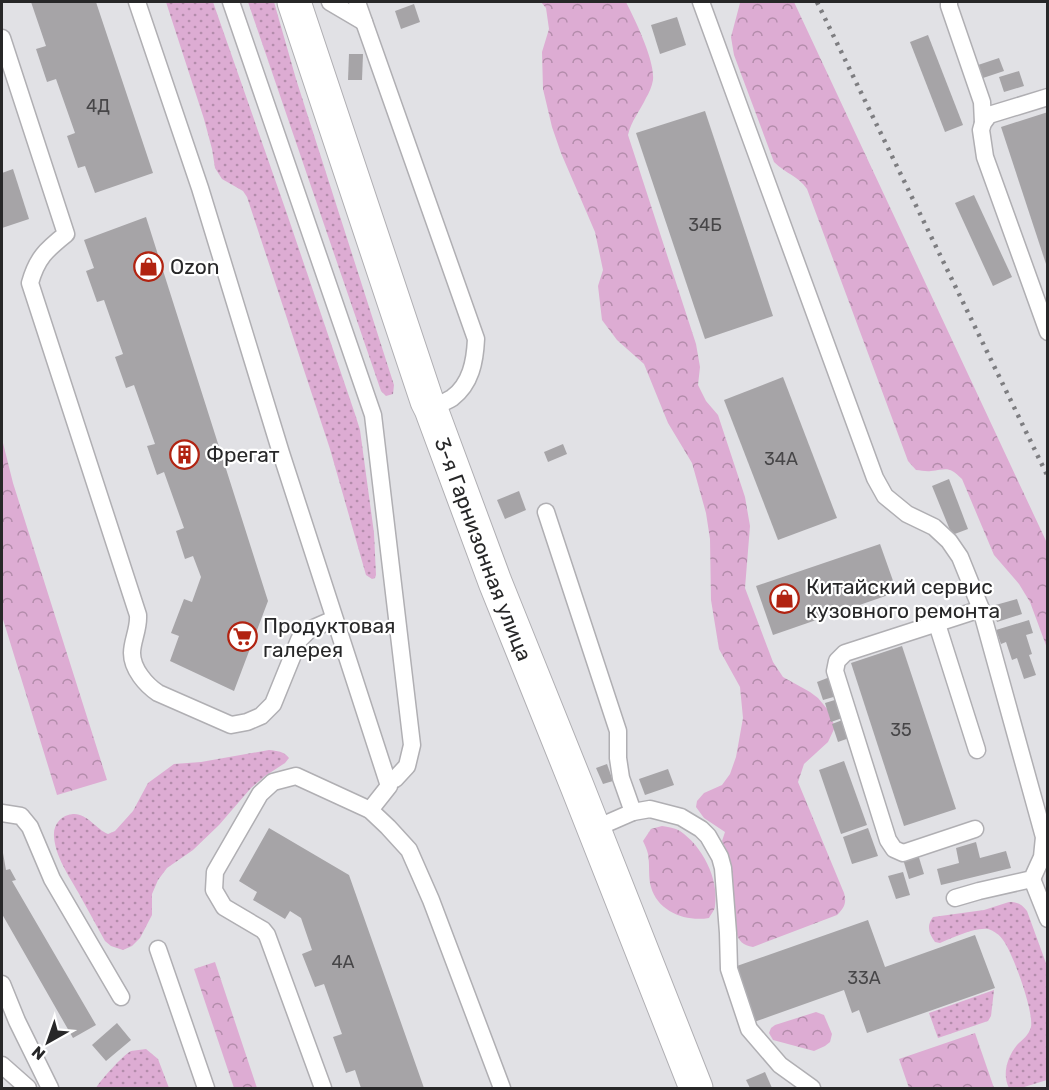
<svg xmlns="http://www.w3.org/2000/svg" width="1049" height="1090" viewBox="0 0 1049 1090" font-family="Rubik,sans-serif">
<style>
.grass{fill:url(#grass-dots)}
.forest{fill:url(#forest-crowns)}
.building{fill:#a6a4a7}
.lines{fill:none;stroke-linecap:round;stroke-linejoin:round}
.lane-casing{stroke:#b0afb3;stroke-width:19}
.street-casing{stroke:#b0afb3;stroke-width:35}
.lane{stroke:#fff;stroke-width:16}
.street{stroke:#fff;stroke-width:33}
.rail{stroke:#7d7d80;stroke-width:4.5;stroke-dasharray:3 6;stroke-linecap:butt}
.labels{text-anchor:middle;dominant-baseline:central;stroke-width:4.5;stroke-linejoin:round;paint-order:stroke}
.number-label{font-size:18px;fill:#474648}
.poi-label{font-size:21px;fill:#272728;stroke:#fff;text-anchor:start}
.street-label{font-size:21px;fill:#272728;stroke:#fff}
</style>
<defs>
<pattern id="grass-dots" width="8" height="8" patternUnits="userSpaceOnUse" patternTransform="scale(1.5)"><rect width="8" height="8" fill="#ddacd3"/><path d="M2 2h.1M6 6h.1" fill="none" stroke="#b38cab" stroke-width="1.8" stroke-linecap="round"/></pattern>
<pattern id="forest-crowns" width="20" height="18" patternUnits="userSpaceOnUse" patternTransform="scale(1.5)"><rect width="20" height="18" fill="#ddacd3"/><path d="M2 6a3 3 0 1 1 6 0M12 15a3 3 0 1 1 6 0" fill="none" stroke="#b38cab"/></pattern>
</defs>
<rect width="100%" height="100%" fill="#e1e1e5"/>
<g class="grass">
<path d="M166,2H213L286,211L356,417L360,430L374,533L376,575L375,578L372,579L366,575L330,449L247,197L243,191L222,179L215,168L212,149L204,119Z"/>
<path d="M248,2H274L296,79L394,385L393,394L386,396L381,391Z"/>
<path d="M269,750C277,751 284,751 289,758L285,763L265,776L251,788L219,825L193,850L167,868L158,880L152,894V915L140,938L132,946L123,950L111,946L105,941C96,925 87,908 78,892C69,876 55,856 54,836C53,825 61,815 73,814C87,813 96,829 108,834L115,831L133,811L148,783L174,764L201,762Z"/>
<path d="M1009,902C1017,902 1022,904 1027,911L1047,966V1080L1021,1088H1009C1002,1075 1007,1057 1017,1045C1022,1040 1029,1035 1031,1027C1034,1012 1013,953 1003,940C1000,935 994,931 988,929C975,927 952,938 940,943L935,942C929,934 926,926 933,917L984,910Z"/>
<path d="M994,990L991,1016L988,1021L938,1038L929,1013Z"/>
<path d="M146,1049L158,1059L169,1088H96C100,1081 123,1055 131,1051C135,1050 142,1050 146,1049Z"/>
</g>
<g class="forest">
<path d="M541,2H626C635,20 655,60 653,80C652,86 649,93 646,98C640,111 631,121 628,135L696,344L700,367L698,385L706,401L718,415L745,497L750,526L745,588L773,662L783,677L810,692L818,698L828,710L835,727L828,742L804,764L798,782L844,893C847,903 844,908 837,915L753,947C743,945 739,942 736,932L729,855L722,841L725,832L704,818L696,807L697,801L704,793L722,785L730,774L736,757L743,718L740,687L719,649L711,600L710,539L706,513L692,463L668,423L644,364L617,340L602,320L598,286L603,270L595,232L561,153L552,127L543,89L542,52L549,29L546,8Z"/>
<path d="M740,3L794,2L1047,543V648L1030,602L1019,584L994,555L962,479C949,466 947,469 931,471C926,472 921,470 916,470L908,461L807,189C797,175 786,174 774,162L734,55L731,37Z"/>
<path d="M2,439L13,483L107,780L57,795L2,616Z"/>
<path d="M662,826C668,827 675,828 680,831C702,846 719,878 715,906C715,910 711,914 709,918C686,922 658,912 651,887C648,877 650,865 648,854C647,850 645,845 643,841L651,829Z"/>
<path d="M215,962L257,1088H234L194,969Z"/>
<path d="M816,1012L824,1015L832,1034L830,1042L825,1046L814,1051L773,1040L769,1033L771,1028L775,1025Z"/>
<path d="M975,1033L994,1088H909L899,1059Z"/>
</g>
<g class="building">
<path d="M31,2H96L153,173L95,193L85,166L78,168L67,136L75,133L56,79L47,82L36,49L46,46Z"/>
<path d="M414,4L420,22L401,29L395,11Z"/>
<path d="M677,17L686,45L660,54L651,25Z"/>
<path d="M928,35L963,125L945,132L910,42Z"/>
<path d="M349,54H363L362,80H348Z"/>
<path d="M999,58L1004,71L983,78L978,65Z"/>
<path d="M1019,71L1024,86L1004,92L999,77Z"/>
<path d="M705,111L773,316L705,339L636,133Z"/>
<path d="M1048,112V267H1047L1001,127Z"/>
<path d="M13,169L29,219L2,228V173Z"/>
<path d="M974,195L1012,277L993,286L955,203Z"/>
<path d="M146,217L268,601L234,691L170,661L179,636L171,633L184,599L192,602L201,577L193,556L185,559L176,531L184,528L164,472L157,475L147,446L155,444L134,385L126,388L115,357L123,354L104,300L97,302L86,271L94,268L84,240Z"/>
<path d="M783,377L837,518L778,540L724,400Z"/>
<path d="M563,444L567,454L548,462L544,452Z"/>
<path d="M949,479L968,529L952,535L932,486Z"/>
<path d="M519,491L526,510L505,519L497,500Z"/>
<path d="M880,544L897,592L773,635L756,586Z"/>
<path d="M1017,599L1022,614L997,622L992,606Z"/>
<path d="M1029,620L1033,633L1026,635L1032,654L1029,655L1036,675L1024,679L1017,658L1012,660L1006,642L1001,644L996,630Z"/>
<path d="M902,646L956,809L904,826L851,663Z"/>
<path d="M830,677L837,696L823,700L817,682Z"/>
<path d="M838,699L845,717L831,722L825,703Z"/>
<path d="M845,719L852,737L838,742L832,724Z"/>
<path d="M844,761L867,825L841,834L819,770Z"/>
<path d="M607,764L613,781L603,784L596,768Z"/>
<path d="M668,769L674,785L645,795L639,779Z"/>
<path d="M269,828L349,875L424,1088H361L355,1070L346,1073L333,1037L342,1034L324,984L315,987L302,954L312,950L301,918L290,911L285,919L253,900L257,892L239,881Z"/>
<path d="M868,828L878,856L852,864L843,837Z"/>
<path d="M976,842L980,858L1006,851L1011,868L941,885L937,869L959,863L956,848Z"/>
<path d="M917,851L924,874L909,879L902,856Z"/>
<path d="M2,853H3L6,870L10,869L16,880L12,881L96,1025L73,1038L2,914Z"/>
<path d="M903,872L910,895L896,899L888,876Z"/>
<path d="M868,920L885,967L975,935L995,988L867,1033L859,1010L852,1013L844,990L754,1022L734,967Z"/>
<path d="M117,1023L131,1040L106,1061L92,1045Z"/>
<path d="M765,1072L772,1088H750L746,1080Z"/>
</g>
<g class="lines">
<defs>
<g id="lane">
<path d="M137,2L200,188L281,453L389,786L370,810"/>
<path d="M231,2L373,415L412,745L407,766L395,779"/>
<path d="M330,2L364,22"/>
<path d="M357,2L476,339C475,361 471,384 452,398C445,402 438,405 431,409"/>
<path d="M701,2L875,478L885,496L907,514L934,527L949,541L960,557L981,609L1044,837L1042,857L1032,879L979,891L955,898"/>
<path d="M949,2V6L982,102L983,123"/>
<path d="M2,38L66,234C46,250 37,258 30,283L138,615C139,629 132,641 132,653C132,669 146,685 158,693L231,725L247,722L261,716L273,704L299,640L309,630L334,619"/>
<path d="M1048,97L989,115L983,123L981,130L985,157L1048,332"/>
<path d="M546,512L618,731V758L621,778L633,812"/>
<path d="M937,624L977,750"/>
<path d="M2,813L21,816L30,827L52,879L121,997"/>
<path d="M594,829L633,812L650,809L681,817L701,829L708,836L720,857L723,868L728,933L729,969L749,1029L780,1065L812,1088"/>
<path d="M975,829L903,853L894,849L888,840L835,671L837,661L845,653L981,609"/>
<path d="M1032,879L1048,919"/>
<path d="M158,949L206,1088"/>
<path d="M2,984L17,1021L50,1088"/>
<path d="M2,1065L28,1088"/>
<path d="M323,1088L267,935L263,930L224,907L214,890L215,872L260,794L273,782L296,776L370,810L388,827L409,850L431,900L502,1088"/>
</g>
<g id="street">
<path id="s1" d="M294,2L427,401L431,409L495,582L577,786L696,1088"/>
</g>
</defs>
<use href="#lane" class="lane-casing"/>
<use href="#street" class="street-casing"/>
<use href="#lane" class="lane"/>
<use href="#street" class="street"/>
<path class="rail" d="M817,2L1048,477"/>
</g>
<defs>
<symbol id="shop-ring" viewBox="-11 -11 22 22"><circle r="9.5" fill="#fff" stroke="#b12311" stroke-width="1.5"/><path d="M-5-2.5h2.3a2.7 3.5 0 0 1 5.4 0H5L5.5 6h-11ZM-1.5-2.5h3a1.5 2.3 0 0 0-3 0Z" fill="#b12311"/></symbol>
<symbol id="building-ring" viewBox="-11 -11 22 22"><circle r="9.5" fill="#fff" stroke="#b12311" stroke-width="1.5"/><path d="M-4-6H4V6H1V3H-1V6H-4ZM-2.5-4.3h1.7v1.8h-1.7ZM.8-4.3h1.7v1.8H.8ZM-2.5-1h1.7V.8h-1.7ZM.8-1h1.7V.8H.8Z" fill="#b12311"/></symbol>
<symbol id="supermarket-ring" viewBox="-11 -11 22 22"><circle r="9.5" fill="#fff" stroke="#b12311" stroke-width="1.5"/><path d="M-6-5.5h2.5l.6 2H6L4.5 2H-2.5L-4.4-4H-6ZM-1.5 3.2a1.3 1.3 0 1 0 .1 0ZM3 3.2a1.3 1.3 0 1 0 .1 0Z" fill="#b12311"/></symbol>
</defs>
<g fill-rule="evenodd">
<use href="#shop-ring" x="132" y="250" width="33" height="33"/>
<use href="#building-ring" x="168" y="438" width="33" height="33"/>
<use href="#shop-ring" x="768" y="582" width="33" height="33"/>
<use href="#supermarket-ring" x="226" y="620" width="33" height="33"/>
</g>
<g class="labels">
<g class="number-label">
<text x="98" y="106">4Д</text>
<text x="705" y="225">34Б</text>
<text x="781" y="459">34А</text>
<text x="901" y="730">35</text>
<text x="343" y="962">4А</text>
<text x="864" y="978">33А</text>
</g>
<g class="poi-label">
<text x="170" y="266">Ozon</text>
<text x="206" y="454">Фрегат</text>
<text x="806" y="586">Китайский сервис<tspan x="806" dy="24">кузовного ремонта</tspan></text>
<text x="263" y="625">Продуктовая<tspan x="263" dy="24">галерея</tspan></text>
</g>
<g class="street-label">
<text stroke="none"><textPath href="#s1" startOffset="579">3-я Гарнизонная улица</textPath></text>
</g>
</g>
<rect width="1049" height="1090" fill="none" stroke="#272728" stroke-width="6"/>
<g transform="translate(48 1042) rotate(220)" stroke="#ffffff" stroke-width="4.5" paint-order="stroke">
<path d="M0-4.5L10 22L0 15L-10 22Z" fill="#272728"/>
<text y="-9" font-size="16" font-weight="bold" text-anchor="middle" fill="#272728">N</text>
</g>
</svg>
